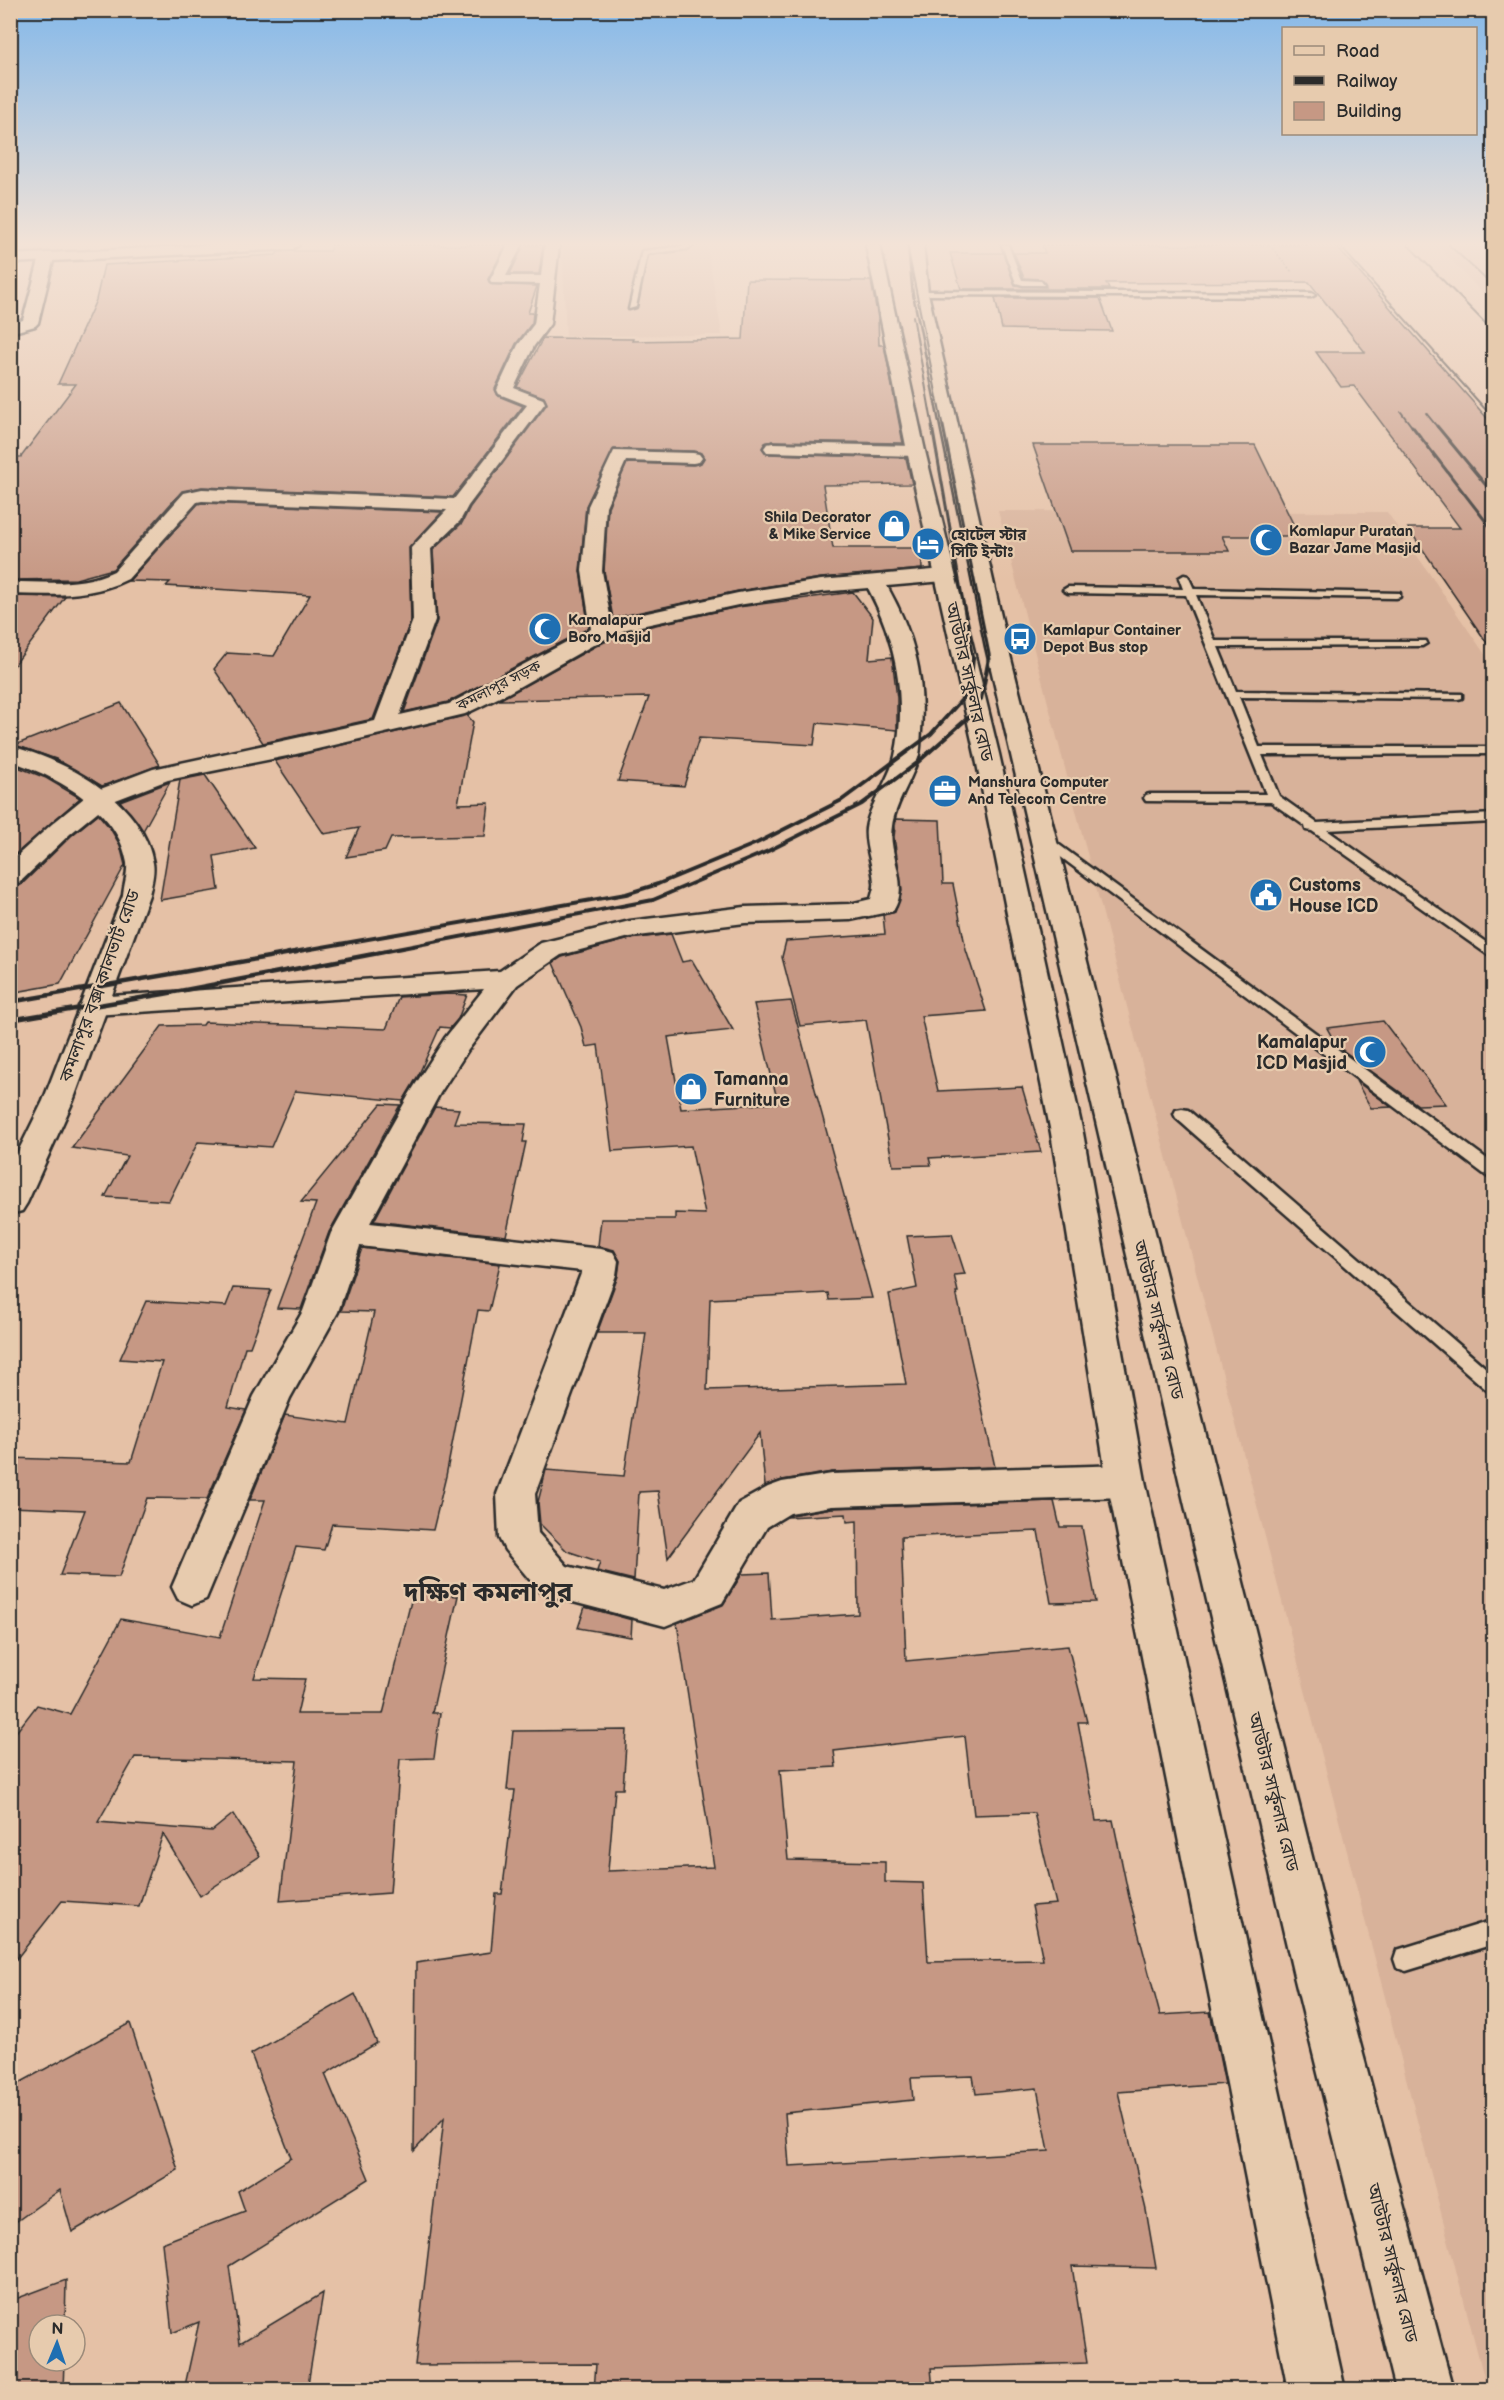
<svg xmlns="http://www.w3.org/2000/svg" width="1504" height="2400" viewBox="0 0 1504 2400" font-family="'Balsamiq Sans','Noto Sans Bengali',sans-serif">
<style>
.built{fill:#d8b29a}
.building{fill:#c69884;stroke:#2b2b2b;stroke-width:1.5;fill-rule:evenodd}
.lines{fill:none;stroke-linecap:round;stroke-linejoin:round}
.lane-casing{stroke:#2b2b2b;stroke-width:5}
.street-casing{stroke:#2b2b2b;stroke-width:5}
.secondary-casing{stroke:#2b2b2b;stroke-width:5}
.primary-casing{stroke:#2b2b2b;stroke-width:5}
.path{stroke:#2b2b2b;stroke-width:1.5;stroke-dasharray:2 2;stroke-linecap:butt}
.lane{fill:#e7cbae;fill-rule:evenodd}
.street{fill:#e7cbae;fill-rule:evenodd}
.secondary{fill:#e7cbae;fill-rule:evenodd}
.primary{fill:#e7cbae;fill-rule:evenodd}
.rail-far3{stroke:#2b2b2b;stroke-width:2}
.rail-far2{stroke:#2b2b2b;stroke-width:3}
.rail-far1{stroke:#2b2b2b;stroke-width:4}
.rail{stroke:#2b2b2b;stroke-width:4.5}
.labels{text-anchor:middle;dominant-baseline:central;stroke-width:4.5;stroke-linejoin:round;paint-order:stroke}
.far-poi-label{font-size:15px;font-weight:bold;fill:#2b2b2b;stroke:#e7cbae;text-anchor:start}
.far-street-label{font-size:15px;fill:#2b2b2b;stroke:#e7cbae}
.street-label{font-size:18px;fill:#2b2b2b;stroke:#e7cbae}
.poi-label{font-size:18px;font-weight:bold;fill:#2b2b2b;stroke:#e7cbae;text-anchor:start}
.near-quarter-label{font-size:26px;font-weight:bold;fill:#2b2b2b;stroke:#e7cbae}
</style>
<rect width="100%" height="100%" fill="#e5c1a6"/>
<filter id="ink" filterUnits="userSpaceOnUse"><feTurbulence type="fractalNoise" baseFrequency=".0167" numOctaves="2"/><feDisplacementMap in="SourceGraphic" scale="12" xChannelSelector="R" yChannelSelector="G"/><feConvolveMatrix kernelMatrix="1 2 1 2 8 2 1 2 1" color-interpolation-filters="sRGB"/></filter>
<g filter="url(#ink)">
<g class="built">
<path d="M562,245H707L722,335L566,336Z"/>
<path d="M1437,245H1493V304Z"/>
<path d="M998,511L1387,512L1493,666V2389H1487Z"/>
</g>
<g class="building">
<path d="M332,245H506L488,279L490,284L537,286L528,313H533L532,323L516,344L495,389L498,396L523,406L453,497L202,487L182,491L113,569L76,579L10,580V457H21L76,384H58L96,300L104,265L276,255L278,252L294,251H329Z"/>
<path d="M524,245H543L539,274H510Z"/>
<path d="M1042,245H1335L1494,426V653L1408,528H1460L1354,386L1341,387L1316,352H1365L1309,282L1106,283L1109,289H961L950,253H1003L1015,285L1046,287L1041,279L1024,278L1014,253H1045Z"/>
<path d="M747,280L871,281L878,318L879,345H884L903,443L773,441L765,443L762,448L767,454L906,458L912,484L823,485L833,548H921L922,569L821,578L738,591L613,618L604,571L608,507L627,463L693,465L701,463L704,458L701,453L693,451L614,449L586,506L580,571L589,628L448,702L404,712L437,621L433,550L462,523L470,507L547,404L544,397L517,387L543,338L633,339L632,341L743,339Z"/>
<path d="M995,298H1100L1112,331L1002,329Z"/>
<path d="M1033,445H1255L1299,536H1222L1229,551H1070Z"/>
<path d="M202,503L442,512L409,548L411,620L373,719L263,743L214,669L227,653L274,656L310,595L166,586L170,582L129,581L198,504Z"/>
<path d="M853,592L873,618L869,659L892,657L897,698V730L817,723L814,745L699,738L684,786L618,781L649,697L499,700L596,646L628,631L738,607Z"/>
<path d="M10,596L65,597L10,671Z"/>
<path d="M121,703L160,765L102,786L56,759L15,745Z"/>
<path d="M467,715L473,722L458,804L489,803L485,836L391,838L385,851L346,857L359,828L324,834L275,761Z"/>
<path d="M10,764L46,778L80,798L10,859Z"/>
<path d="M205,775L255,848L214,856L219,890L160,900L180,780Z"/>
<path d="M170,782L143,831L120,801Z"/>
<path d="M98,814L110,828L120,845L125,865L60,984L10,993V887L21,885L71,836Z"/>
<path d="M896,819L940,820L943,884H953L966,950L986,1011L921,1016L938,1091L1022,1087L1041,1152L929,1158L931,1165L893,1166L866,1020L800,1026L782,957L786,941L885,934L883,915L895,912L902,891L894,837Z"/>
<path d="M671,934L682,962L692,960L733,1030L668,1037L681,1109L778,1103L754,1004L791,1001L872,1298L829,1300L828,1293L710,1299L707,1390L906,1384L889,1294L917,1288L907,1236L952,1234L965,1274L954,1275L958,1292H956L995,1467L832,1472L782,1480L765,1486L760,1433L668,1558L658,1491L639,1492L634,1580L597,1571L600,1562L567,1551L540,1524L538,1502L546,1470L624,1476L646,1333H597L618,1276L620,1261L614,1250L598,1246L601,1219H675V1213L705,1214L691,1146L612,1151L598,1045L586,1047L581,1027L553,963L562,957L630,939Z"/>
<path d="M450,994L467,995L458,1019L450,1028L440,1027L419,1074L403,1101L295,1091L271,1147L198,1142L169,1201L105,1197L127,1156L72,1148L162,1026L203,1025L205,1022L386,1029L399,997Z"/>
<path d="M1383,1021L1446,1104L1418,1105L1337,1046L1327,1028Z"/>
<path d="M1356,1081L1391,1107L1371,1108Z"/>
<path d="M381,1104L400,1105L329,1232L301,1309L277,1308L316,1203L301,1202Z"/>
<path d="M435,1107L459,1109L454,1123L526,1124L523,1142H526L506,1236L374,1221Z"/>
<path d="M362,1248L500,1264L489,1311L478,1310L446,1476L433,1530L332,1524L324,1550L296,1547L254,1678L305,1679L297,1714H383L413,1593L458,1596L432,1713H440L434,1758L400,1759L390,1893L280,1901L297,1761L135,1757L98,1822L212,1831L233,1814L260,1856L200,1896L163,1834L139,1906L62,1901L10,1967V1740L37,1705L70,1714L121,1619L220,1637L265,1500H250L285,1415L348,1424L374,1312L341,1311Z"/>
<path d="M233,1288L271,1290L250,1347H245L228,1407L246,1410L207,1499L147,1498L119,1577L60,1575L85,1510L10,1507V1458L131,1462L162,1362L120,1359L146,1301L226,1306Z"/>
<path d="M1054,1501L1060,1527H1082L1096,1602L1051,1603L1038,1531L901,1537L906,1661L1068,1646L1087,1722H1078L1096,1821L1113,1820L1129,1897L1160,2015L1210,2012L1225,2084L1118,2092L1146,2210L1156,2268L1072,2266L1087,2363L931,2368L933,2390H594L596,2364L415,2365L444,2118L414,2151L416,1963L491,1952L496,1894H502L515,1790H507L513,1731L627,1730L623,1789H615L608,1871L714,1867L677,1623L723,1605L742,1574L769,1573L772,1620L858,1614L857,1521L847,1522L846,1514L787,1517L791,1515L832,1508ZM965,1736L974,1815L1034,1813L1056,1904L1032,1906L1043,1960L928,1962L923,1883L885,1882V1862L788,1860L780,1770L836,1767L834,1751ZM973,2076L976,2094L1037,2088L1049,2151L789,2166L785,2113L913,2100L911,2078Z"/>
<path d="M585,1607L632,1620L631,1637L578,1628Z"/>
<path d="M355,1994L377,2043L325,2074L369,2179L229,2266L240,2343L323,2293L307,2390H184L199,2322L172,2333L162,2243L245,2211L238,2191L291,2158L251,2054Z"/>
<path d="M130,2023L178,2170L72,2232L60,2190L10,2226V2088Z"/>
<path d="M66,2280L65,2325H39V2361H64L63,2390H10V2301Z"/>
</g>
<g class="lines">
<defs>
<g id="lane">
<path d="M694,245L687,249L647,254L636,307L629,309L642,251Z"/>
<path d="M1002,245H1008L1022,280L1041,281L1044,285H1023L1016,283Z"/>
<path d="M921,291L1311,293L1315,295L1311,297L918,295Z"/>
<path d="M1184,575L1188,576L1194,589L1400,593V597L1396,598L1196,595L1215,641H1426L1427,643L1422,646L1218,647L1236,691L1462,694V698L1458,699L1239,697L1259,747H1493V753L1489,754L1262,755L1279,796L1317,823L1494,814V822L1327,830L1494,948V959L1312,831L1306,830L1305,826L1271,802L1146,801L1144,798L1146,795L1150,794H1266L1186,595L1068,593L1063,590L1068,587L1183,589L1179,578Z"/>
<path d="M1043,833L1494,1164V1178L1488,1177L1038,840L1037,837L1038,834Z"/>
<path d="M1182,1109L1188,1110L1494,1375V1393L1488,1391L1176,1118L1174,1114L1176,1110Z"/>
<path d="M1494,1920V1944L1406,1971L1397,1968L1394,1959L1397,1950Z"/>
</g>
<g id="street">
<path d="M508,245H522L506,276H541L545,245H559L550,324L534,346L514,388L543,399L545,403L468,506L460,521L431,549L435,620L400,715L449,704L591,629L582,571L588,506L614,451L693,453L699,454L702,458L699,462L693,463L626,461L606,506L602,571L611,621L738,593L821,580L944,569L951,571L954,575L951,579L944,581L887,586C914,634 925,676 921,731C920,739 921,750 918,758C912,780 895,804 892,826C887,855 911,884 893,911L850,920L745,923L630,937L561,955L517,985L468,1050L440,1093L370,1223L601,1249L613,1252L618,1261L616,1275L535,1494L538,1533L567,1566L664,1590L694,1579L739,1503L768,1487L782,1482L832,1474L1126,1465L1140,1470L1145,1481L1140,1492L1126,1497L832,1506L790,1513L767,1527L722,1603L665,1626L554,1597L540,1592L505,1550L499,1538L497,1494L582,1271L360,1246L338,1312L290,1398L206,1599L192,1605L178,1599L172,1587L254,1396L303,1311L331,1233L410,1093L445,1038L484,989L94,1015L84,1012L79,1006L84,1000L94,997L500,971L541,943L630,921L745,907L850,904L871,899C872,894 875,887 874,882C873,864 864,846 866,828C869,806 890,778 895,756C908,699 895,638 868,588L821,592L738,605L627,629L595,644L508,693L465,714L292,755L168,780L108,803L70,834L19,883L10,885V862L52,824L90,793L153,769L375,721L413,620L411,548L447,510L202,501L197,502L128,579C91,598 51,595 10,594V582C46,582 81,587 114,571L184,493L202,489L454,499L527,405L499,394L497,390L518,345L534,324L540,284L492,283L490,280Z"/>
<path d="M47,253L54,257L38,323L35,326L10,333V324L23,320L40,257Z"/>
<path d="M773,443L916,446L922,447L925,451L922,455L916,456L767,452L764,448L767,444Z"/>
</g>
<g id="secondary">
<path d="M213,245H299L292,249L10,263V255Z"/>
<path d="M10,746C66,760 143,801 153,863C155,873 151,885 149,895L73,1101L27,1203L22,1211L10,1214V1168L43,1101L123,895C124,885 128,873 127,863C119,810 57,776 10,761Z"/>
</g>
<g id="primary">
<path d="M866,245H880L925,451L999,754L1083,1133L1145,1481L1345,2390H1288L1107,1481L1051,1133L975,754L907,451Z"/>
<path d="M909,245H923L928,293L1008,647L1342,1976L1453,2390H1396L1294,1976L986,647L914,293Z"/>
</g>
</defs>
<use href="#lane" class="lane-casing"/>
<use href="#street" class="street-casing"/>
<use href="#secondary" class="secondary-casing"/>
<use href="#primary" class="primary-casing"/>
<path class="path" d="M1270,245L1292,272"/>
<use href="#lane" class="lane"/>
<use href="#street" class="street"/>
<use href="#secondary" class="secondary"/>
<use href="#primary" class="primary"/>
<g class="rail-far3">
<path d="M907,245L943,428"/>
<path d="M1339,245L1494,419"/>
<path d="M1408,245L1494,332"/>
<path d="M1449,245L1494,287"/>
<path d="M913,316L933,428"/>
<path d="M1401,412L1413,428"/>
<path d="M1426,413L1438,428"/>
</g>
<g class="rail-far2">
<path d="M932,426L973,659"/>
<path d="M943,426L990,659"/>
<path d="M1412,426L1494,532"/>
<path d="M1437,426L1494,495"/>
</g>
<g class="rail-far1">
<path d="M288,953L626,894L658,884L757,843L842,800L931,734L965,696L971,679L973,658"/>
<path d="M376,953L653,900L768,851L862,804L917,763L970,716L981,699L989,658"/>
</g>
<g class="rail">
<path d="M10,1002L297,952"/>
<path d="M10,1020L164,994L384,952"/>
</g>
</g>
</g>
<linearGradient id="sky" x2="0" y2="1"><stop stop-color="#84b8e9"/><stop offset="0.42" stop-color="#f3e3d7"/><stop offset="1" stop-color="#f3e3d7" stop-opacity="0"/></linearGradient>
<rect width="1504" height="581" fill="url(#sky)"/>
<defs>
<symbol id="shop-disc" viewBox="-11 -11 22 22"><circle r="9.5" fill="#1f6fb2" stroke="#e7cbae"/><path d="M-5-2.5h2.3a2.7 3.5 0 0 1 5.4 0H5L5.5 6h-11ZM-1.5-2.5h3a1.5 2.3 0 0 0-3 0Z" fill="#fff"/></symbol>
<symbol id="mosque-disc" viewBox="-11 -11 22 22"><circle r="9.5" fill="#1f6fb2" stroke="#e7cbae"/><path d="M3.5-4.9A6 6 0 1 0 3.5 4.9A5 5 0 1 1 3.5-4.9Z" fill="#fff"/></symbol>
<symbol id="hotel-disc" viewBox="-11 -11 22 22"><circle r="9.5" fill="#1f6fb2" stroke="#e7cbae"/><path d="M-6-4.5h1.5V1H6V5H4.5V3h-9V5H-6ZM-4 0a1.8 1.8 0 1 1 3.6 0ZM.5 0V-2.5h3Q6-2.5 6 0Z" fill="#fff"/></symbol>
<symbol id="bus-disc" viewBox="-11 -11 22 22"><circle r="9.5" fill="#1f6fb2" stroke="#e7cbae"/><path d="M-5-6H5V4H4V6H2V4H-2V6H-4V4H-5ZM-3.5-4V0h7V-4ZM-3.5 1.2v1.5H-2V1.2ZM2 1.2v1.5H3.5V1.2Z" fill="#fff"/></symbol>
<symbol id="office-disc" viewBox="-11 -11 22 22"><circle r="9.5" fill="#1f6fb2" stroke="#e7cbae"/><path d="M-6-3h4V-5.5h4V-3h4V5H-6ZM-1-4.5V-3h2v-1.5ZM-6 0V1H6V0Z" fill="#fff"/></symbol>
<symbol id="civic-disc" viewBox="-11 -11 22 22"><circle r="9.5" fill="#1f6fb2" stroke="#e7cbae"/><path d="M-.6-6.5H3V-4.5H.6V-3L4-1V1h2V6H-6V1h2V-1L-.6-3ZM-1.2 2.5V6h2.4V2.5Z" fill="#fff"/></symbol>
</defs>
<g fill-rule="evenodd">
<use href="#shop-disc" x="875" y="507" width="38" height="38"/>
<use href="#mosque-disc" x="1247" y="521" width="38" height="38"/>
<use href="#hotel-disc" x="909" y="525" width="38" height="38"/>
<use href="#mosque-disc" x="526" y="610" width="38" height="38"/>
<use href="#bus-disc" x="1001" y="620" width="38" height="38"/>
<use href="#office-disc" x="926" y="772" width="38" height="38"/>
<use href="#civic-disc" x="1247" y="876" width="38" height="38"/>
<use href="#mosque-disc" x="1351" y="1033" width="38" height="38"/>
<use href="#shop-disc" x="672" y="1070" width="38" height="38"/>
</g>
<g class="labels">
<g class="far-poi-label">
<text x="871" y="517" text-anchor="end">Shila Decorator<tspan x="871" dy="17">&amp; Mike Service</tspan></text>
<text x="1289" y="531">Komlapur Puratan<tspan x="1289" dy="17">Bazar Jame Masjid</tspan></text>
<text x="951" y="535">হোটেল স্টার<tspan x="951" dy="17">সিটি ইন্টাঃ</tspan></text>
<text x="568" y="620">Kamalapur<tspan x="568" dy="17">Boro Masjid</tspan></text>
<text x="1043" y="630">Kamlapur Container<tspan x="1043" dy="17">Depot Bus stop</tspan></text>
<text x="968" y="782">Manshura Computer<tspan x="968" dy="17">And Telecom Centre</tspan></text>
</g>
<g class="far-street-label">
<text transform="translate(499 686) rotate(-27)">কমলাপুর সড়ক</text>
</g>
<g class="street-label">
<text transform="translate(969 682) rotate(77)">আউটার সার্কুলার রোড</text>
<text transform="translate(100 986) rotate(-70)">কমলাপুর বক্স কালভার্ট রোড</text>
<text transform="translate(1158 1320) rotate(76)">আউটার সার্কুলার রোড</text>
<text transform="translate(1273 1792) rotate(76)">আউটার সার্কুলার রোড</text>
<text transform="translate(1392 2263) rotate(76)">আউটার সার্কুলার রোড</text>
</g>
<g class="poi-label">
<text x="1289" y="885">Customs<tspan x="1289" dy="21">House ICD</tspan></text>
<text x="1347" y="1042" text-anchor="end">Kamalapur<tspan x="1347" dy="21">ICD Masjid</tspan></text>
<text x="714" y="1079">Tamanna<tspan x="714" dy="21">Furniture</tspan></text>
</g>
<g class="near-quarter-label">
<text x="488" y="1593">দক্ষিণ কমলাপুর</text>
</g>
</g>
<rect width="1504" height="2400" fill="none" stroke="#e7cbae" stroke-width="36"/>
<rect x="18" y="18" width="1468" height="2364" fill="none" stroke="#2b2b2b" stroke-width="2" filter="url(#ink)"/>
<rect x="1282" y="27" width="195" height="108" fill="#e7cbae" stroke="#9c8b7a" stroke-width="1.5"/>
<rect x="1294" y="46" width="30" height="9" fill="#e7cbae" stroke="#9c8b7a" stroke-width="1.5"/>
<text x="1336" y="57" font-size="18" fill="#2b2b2b">Road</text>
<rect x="1294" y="76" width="30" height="9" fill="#2b2b2b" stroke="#9c8b7a" stroke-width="1.5"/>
<text x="1336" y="87" font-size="18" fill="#2b2b2b">Railway</text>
<rect x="1294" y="102" width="30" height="18" fill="#c69884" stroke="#9c8b7a" stroke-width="1.5"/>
<text x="1336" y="117" font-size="18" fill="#2b2b2b">Building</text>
<g transform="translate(57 2343) rotate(2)"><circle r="28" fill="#e7cbae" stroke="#9c8b7a" stroke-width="1.5"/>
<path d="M0-4.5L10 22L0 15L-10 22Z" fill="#1f6fb2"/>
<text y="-9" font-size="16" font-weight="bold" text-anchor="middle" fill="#2b2b2b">N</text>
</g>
</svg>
